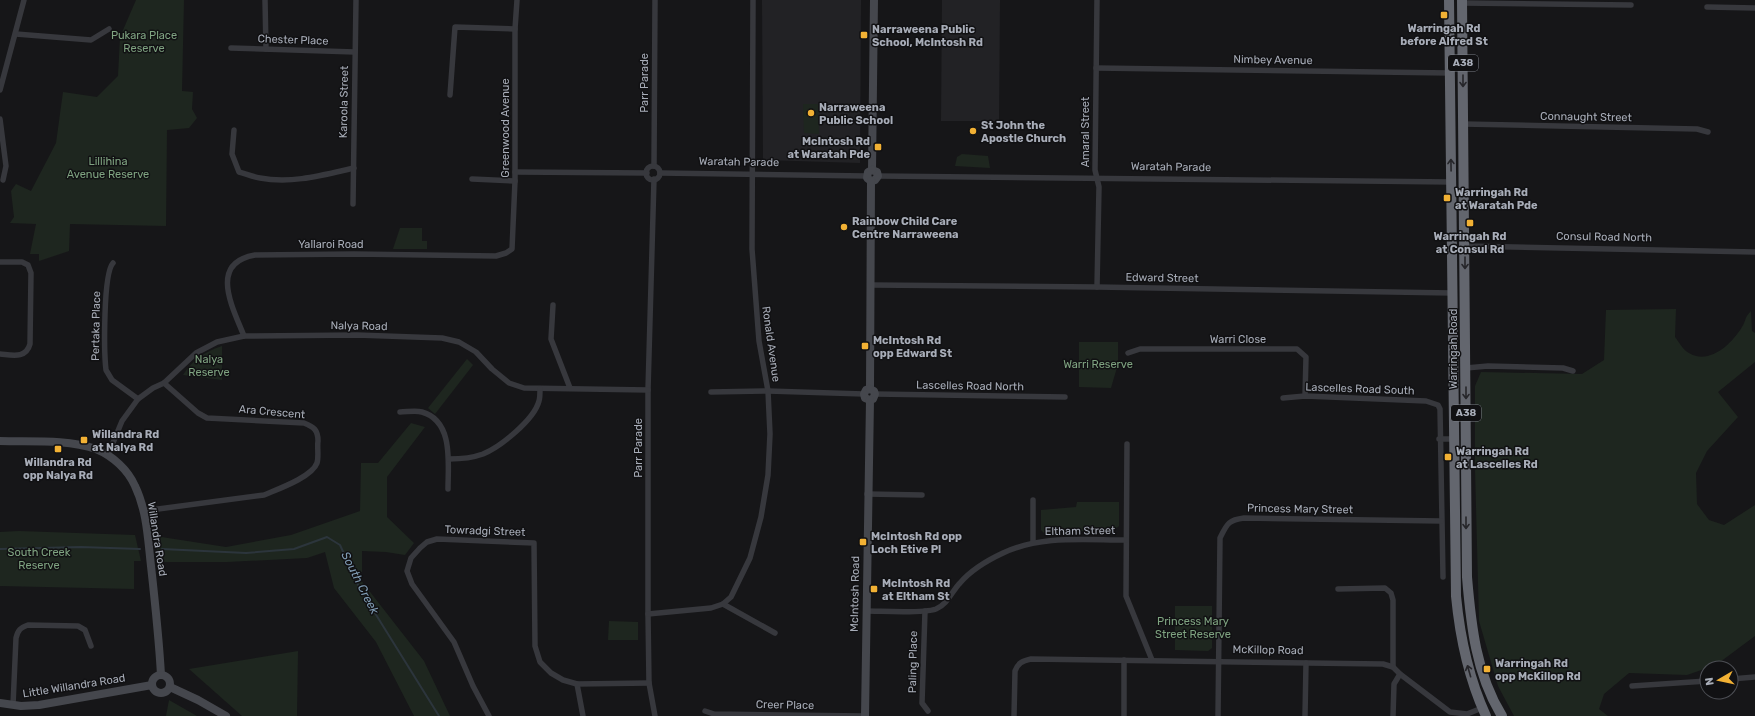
<svg xmlns="http://www.w3.org/2000/svg" width="1755" height="716" viewBox="0 0 1755 716" font-family="Rubik,sans-serif">
<style>
.built{fill:#222225}
.green{fill:#1e261f}
.lines{fill:none;stroke-linecap:round;stroke-linejoin:round}
.stream{stroke:#2c353c;stroke-width:2}
.street{stroke:#37383d;stroke-width:5.5}
.secondary{stroke:#45474d;stroke-width:8}
.highway{stroke:#63666e;stroke-width:10}
.oneway{stroke:#26262a}
.poi-dot{fill:#f2b134;stroke:#111113;stroke-width:1.5}
.labels{text-anchor:middle;dominant-baseline:central;stroke-width:3;stroke-linejoin:round;paint-order:stroke}
.shield{fill:#111113;stroke:#7b7e86;stroke-width:1}
.shield-label{font-size:10px;font-weight:bold;fill:#a8adb8}
.poi-label{font-size:11px;font-weight:bold;fill:#a8adb8;stroke:#111113;text-anchor:start}
.park-label{font-size:11px;fill:#7fa381;stroke:#111113}
.street-label{font-size:11px;fill:#a8adb8;stroke:#111113}
.water-label{font-size:12px;font-style:italic;fill:#7f9bb3;stroke:#111113}
</style>
<rect width="100%" height="100%" fill="#161618"/>
<g class="built">
<path d="M762,0H861L860,163L763,160Z"/>
<path d="M942,0H1000L999,121H941Z"/>
</g>
<g class="green">
<path d="M136,0H184L182,91L193,92L192,109L197,118L189,128L167,130L166,226L70,224L69,251L39,261V254H30L36,224L10,223L14,217L11,191L16,184L31,191L56,143L63,92L97,97L118,76L120,37Z"/>
<path d="M803,104H818L819,134L804,133Z"/>
<path d="M962,154L988,156L990,168L955,166L957,157Z"/>
<path d="M400,228H422V241H427V249H393Z"/>
<path d="M1676,309L1675,337C1679,342 1683,350 1689,353C1709,365 1731,345 1742,327C1746,321 1744,318 1751,311L1752,331L1755,333V362L1718,392L1738,417L1707,451L1696,473L1697,504L1709,520L1724,525L1755,505V636L1716,665L1687,675L1629,673L1604,694L1599,709L1608,716H1514L1498,686L1479,621L1475,469V386L1481,372L1582,374L1604,360L1606,310Z"/>
<path d="M1079,342H1118V364L1111,388L1079,387Z"/>
<path d="M222,346V380L183,375C193,359 205,352 222,346Z"/>
<path d="M467,359L473,365L435,414L428,408Z"/>
<path d="M411,423L425,427L387,477V517L414,543L405,555L386,552L362,551V572H360V579L424,661L450,716H414L376,642L334,588L325,552L307,558L227,562H159L155,536L226,547L291,535L360,511L361,463H378Z"/>
<path d="M1077,502H1119V526L1112,532L1068,531L1044,533L1041,530V510L1076,507Z"/>
<path d="M19,531L135,535L141,561H134V589L0,586V532Z"/>
<path d="M1175,606H1212V648L1208,651L1175,650Z"/>
<path d="M609,621L638,622V640H608Z"/>
<path d="M298,651L297,716H242L189,669Z"/>
<path d="M169,700L197,716H166Z"/>
</g>
<g class="lines">
<g class="stream">
<path d="M0,549L81,547L140,549"/>
<path d="M162,549L246,553L294,549L327,537L340,545L360,589L439,716"/>
</g>
<g class="street">
<path d="M265,0L266,49"/>
<path d="M1097,0L1095,170L1099,187L1097,287"/>
<path d="M1462,3L1631,5"/>
<path d="M1707,7L1755,8"/>
<path d="M16,34L91,40L109,29"/>
<path d="M231,48L355,52"/>
<path d="M1096,68L1450,73"/>
<path d="M0,90L24,0"/>
<path d="M450,95L455,27L515,29"/>
<path d="M0,119L6,166L3,180"/>
<path d="M1463,124L1697,129L1708,132"/>
<path d="M234,130L232,154L239,172C246,174 253,177 260,178C292,184 323,175 354,168"/>
<path d="M654,166L655,0"/>
<circle cx="653" cy="173" r="7"/>
<path d="M515,172L647,173"/>
<path d="M660,173L866,176"/>
<path d="M878,176L1451,182"/>
<path d="M472,179L515,181"/>
<path d="M654,179L648,390V614L649,683L655,716"/>
<path d="M353,204L356,0"/>
<path d="M1465,246L1755,252"/>
<path d="M0,262H22L28,265L31,273L30,344C26,359 12,355 0,354"/>
<path d="M113,263C103,274 104,353 106,370L112,380L138,399"/>
<path d="M871,285L1097,287L1452,293"/>
<path d="M553,305L551,339L570,388"/>
<path d="M244,336C233,308 208,263 255,255L354,254L496,256L506,253L512,249L515,181V29L517,0"/>
<path d="M1128,353L1140,349H1297L1306,357L1305,396"/>
<path d="M1466,368L1488,366L1563,368L1573,371"/>
<path d="M711,392L768,391L864,394"/>
<path d="M875,394L1065,397"/>
<path d="M1283,398L1305,396L1426,401L1438,405L1440,409L1443,577"/>
<path d="M400,412C407,412 415,410 422,412C454,421 448,464 448,489"/>
<path d="M1439,439H1454"/>
<path d="M1127,444L1126,596L1152,660"/>
<path d="M108,455L122,421L138,399L153,388L164,383L196,353L217,342L244,336L357,335L442,338L459,342L476,352L492,369L509,383L524,388L648,390"/>
<path d="M449,459C460,459 472,458 483,454C500,447 534,420 539,401C540,398 540,393 540,389"/>
<path d="M867,494L922,495"/>
<path d="M143,511L264,495C278,489 312,477 317,463C319,457 317,447 318,441C318,430 314,427 304,423L207,418L198,413L164,383"/>
<path d="M1033,542V500"/>
<path d="M1338,589L1385,588L1391,593L1393,600V667"/>
<path d="M723,604L775,633"/>
<path d="M866,611C882,611 923,614 936,609C948,604 952,591 960,583C971,570 988,560 1003,553C1041,535 1084,540 1126,540"/>
<path d="M925,611L922,703L928,711"/>
<path d="M648,614L711,608L723,604L731,597L750,558L761,517L768,475L770,434L768,391L759,341L752,249L753,0"/>
<path d="M1124,660V716"/>
<path d="M1731,679L1755,677"/>
<path d="M577,684L583,716"/>
<path d="M1632,686L1707,681"/>
<path d="M13,705L16,638C18,630 20,628 28,625L78,626L85,630L91,646"/>
<path d="M705,711L714,714L865,716"/>
<path d="M489,716L473,686L454,642L412,584L407,571L411,558L420,548L427,542L437,539L534,543L535,646L540,662L551,673L563,680L577,684L649,683"/>
<path d="M1014,716L1015,671C1018,663 1022,661 1031,659L1383,664L1393,667L1400,674L1450,712L1467,714L1482,708"/>
<path d="M1218,716L1220,538C1227,524 1228,520 1244,518L1441,521"/>
<path d="M1305,716L1306,663"/>
<path d="M1393,716L1394,684L1400,674"/>
</g>
<g class="secondary">
<path d="M872,170L874,0"/>
<path d="M871,181L875,180L878,176L877,172L872,170"/>
<path d="M871,181L867,178L868,172L872,170"/>
<path d="M870,389L871,181"/>
<path d="M870,400L865,398L864,394L866,390L870,389"/>
<path d="M870,400L873,399L875,394L874,391L870,389"/>
<path d="M0,441C31,442 66,439 96,449C113,456 128,470 135,486C147,511 148,540 151,566C155,602 159,639 161,675"/>
<circle cx="161" cy="684" r="9"/>
<path d="M170,687L198,700L226,716"/>
<path d="M0,703L21,706L39,705L152,685"/>
<path d="M865,716L870,400"/>
</g>
<g class="highway">
<path d="M1449,0L1456,596C1460,638 1468,677 1486,716"/>
<path d="M1462,0L1467,577C1471,625 1476,674 1502,716"/>
</g>
</g>
<defs><path id="oneway-shaft" d="M-6 0H5M1.5-3L5.5 0L1.5 3" fill="none" stroke-width="1.6" stroke-linecap="round" stroke-linejoin="round"/></defs>
<g class="oneway">
<use href="#oneway-shaft" transform="translate(1463 81) rotate(90)"/>
<use href="#oneway-shaft" transform="translate(1451 165) rotate(-91)"/>
<use href="#oneway-shaft" transform="translate(1465 263) rotate(90)"/>
<use href="#oneway-shaft" transform="translate(1466 393) rotate(90)"/>
<use href="#oneway-shaft" transform="translate(1466 523) rotate(90)"/>
<use href="#oneway-shaft" transform="translate(1469 671) rotate(-106)"/>
</g>
<g class="poi-dot">
<rect x="1440" y="11" width="8" height="8" rx="2"/>
<rect x="860" y="31" width="8" height="8" rx="2"/>
<circle cx="811" cy="113" r="4"/>
<circle cx="973" cy="131" r="4"/>
<rect x="874" y="143" width="8" height="8" rx="2"/>
<rect x="1443" y="194" width="8" height="8" rx="2"/>
<rect x="1466" y="219" width="8" height="8" rx="2"/>
<circle cx="844" cy="227" r="4"/>
<rect x="861" y="342" width="8" height="8" rx="2"/>
<rect x="80" y="436" width="8" height="8" rx="2"/>
<rect x="54" y="445" width="8" height="8" rx="2"/>
<rect x="1444" y="453" width="8" height="8" rx="2"/>
<rect x="859" y="538" width="8" height="8" rx="2"/>
<rect x="870" y="585" width="8" height="8" rx="2"/>
<rect x="1483" y="665" width="8" height="8" rx="2"/>
</g>
<g class="labels">
<g class="shield">
<rect x="1448" y="55" width="30" height="16" rx="3"/>
<rect x="1451" y="405" width="30" height="16" rx="3"/>
</g>
<g class="shield-label">
<text x="1463" y="63">A38</text>
<text x="1466" y="413">A38</text>
</g>
<g class="poi-label">
<text x="1444" y="28" text-anchor="middle">Warringah Rd<tspan x="1444" dy="13">before Alfred St</tspan></text>
<text x="872" y="29">Narraweena Public<tspan x="872" dy="13">School, McIntosh Rd</tspan></text>
<text x="819" y="107">Narraweena<tspan x="819" dy="13">Public School</tspan></text>
<text x="981" y="125">St John the<tspan x="981" dy="13">Apostle Church</tspan></text>
<text x="870" y="141" text-anchor="end">McIntosh Rd<tspan x="870" dy="13">at Waratah Pde</tspan></text>
<text x="1455" y="192">Warringah Rd<tspan x="1455" dy="13">at Waratah Pde</tspan></text>
<text x="852" y="221">Rainbow Child Care<tspan x="852" dy="13">Centre Narraweena</tspan></text>
<text x="1470" y="236" text-anchor="middle">Warringah Rd<tspan x="1470" dy="13">at Consul Rd</tspan></text>
<text x="873" y="340">McIntosh Rd<tspan x="873" dy="13">opp Edward St</tspan></text>
<text x="92" y="434">Willandra Rd<tspan x="92" dy="13">at Nalya Rd</tspan></text>
<text x="1456" y="451">Warringah Rd<tspan x="1456" dy="13">at Lascelles Rd</tspan></text>
<text x="58" y="462" text-anchor="middle">Willandra Rd<tspan x="58" dy="13">opp Nalya Rd</tspan></text>
<text x="871" y="536">McIntosh Rd opp<tspan x="871" dy="13">Loch Etive Pl</tspan></text>
<text x="882" y="583">McIntosh Rd<tspan x="882" dy="13">at Eltham St</tspan></text>
<text x="1495" y="663">Warringah Rd<tspan x="1495" dy="13">opp McKillop Rd</tspan></text>
</g>
<g class="park-label">
<text x="144" y="35">Pukara Place<tspan x="144" dy="13">Reserve</tspan></text>
<text x="108" y="161">Lillihina<tspan x="108" dy="13">Avenue Reserve</tspan></text>
<text x="209" y="359">Nalya<tspan x="209" dy="13">Reserve</tspan></text>
<text x="1098" y="364">Warri Reserve</text>
<text x="39" y="552">South Creek<tspan x="39" dy="13">Reserve</tspan></text>
<text x="1193" y="621">Princess Mary<tspan x="1193" dy="13">Street Reserve</tspan></text>
</g>
<g class="street-label">
<text transform="translate(293 40) rotate(2)">Chester Place</text>
<text transform="translate(1273 60) rotate(1)">Nimbey Avenue</text>
<text transform="translate(644 83) rotate(-90)">Parr Parade</text>
<text transform="translate(344 102) rotate(-89)">Karoola Street</text>
<text transform="translate(1586 117) rotate(1)">Connaught Street</text>
<text transform="translate(505 128) rotate(-90)">Greenwood Avenue</text>
<text transform="translate(1085 132) rotate(-90)">Amaral Street</text>
<text transform="translate(739 162) rotate(1)">Waratah Parade</text>
<text transform="translate(1171 167) rotate(1)">Waratah Parade</text>
<text transform="translate(1604 237) rotate(1)">Consul Road North</text>
<text x="331" y="244">Yallaroi Road</text>
<text transform="translate(1162 278) rotate(1)">Edward Street</text>
<text transform="translate(96 326) rotate(-89)">Pertaka Place</text>
<text transform="translate(359 326) rotate(1)">Nalya Road</text>
<text x="1238" y="339">Warri Close</text>
<text transform="translate(771 344) rotate(82)">Ronald Avenue</text>
<text transform="translate(1453 349) rotate(-90)">Warringah Road</text>
<text transform="translate(970 386) rotate(1)">Lascelles Road North</text>
<text transform="translate(1360 389) rotate(2)">Lascelles Road South</text>
<text transform="translate(272 412) rotate(5)">Ara Crescent</text>
<text transform="translate(638 448) rotate(-90)">Parr Parade</text>
<text transform="translate(1300 509) rotate(1)">Princess Mary Street</text>
<text transform="translate(485 531) rotate(2)">Towradgi Street</text>
<text transform="translate(1080 531) rotate(-1)">Eltham Street</text>
<text transform="translate(157 539) rotate(81)">Willandra Road</text>
<text transform="translate(855 594) rotate(-89)">McIntosh Road</text>
<text transform="translate(1268 650) rotate(1)">McKillop Road</text>
<text transform="translate(913 662) rotate(-89)">Paling Place</text>
<text transform="translate(74 686) rotate(-9)">Little Willandra Road</text>
<text transform="translate(785 705) rotate(1)">Creer Place</text>
</g>
<g class="water-label">
<text transform="translate(360 583) rotate(63)">South Creek</text>
</g>
</g>
<g transform="translate(1719 680) rotate(261)"><circle r="19" fill="#111113" stroke="#4d4f55"/>
<path d="M0-3L7 15L0 10L-7 15Z" fill="#f2b134"/>
<text y="-6" font-size="11" font-weight="bold" text-anchor="middle" fill="#a8adb8">N</text>
</g>
</svg>
